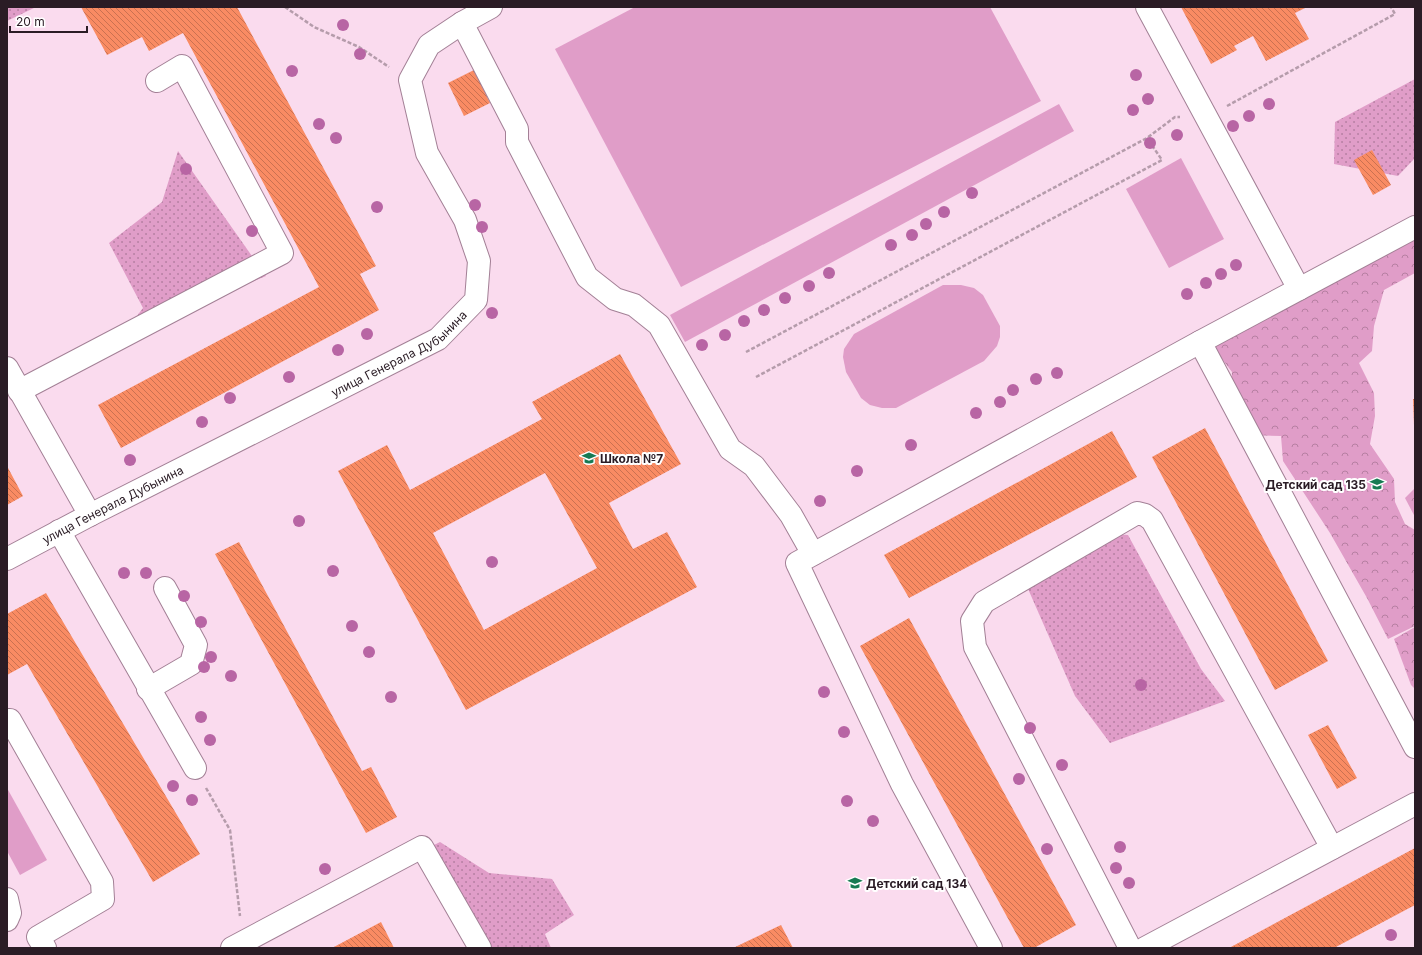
<svg xmlns="http://www.w3.org/2000/svg" width="1422" height="955" viewBox="0 0 1422 955" font-family="Inter,sans-serif">
<style>
.grass{fill:url(#grass-dots)}
.forest{fill:url(#forest-crowns)}
.pitch{fill:#e09dc8}
.building{fill:url(#building-back-hatch);fill-rule:evenodd}
.lines{fill:none;stroke-linecap:round;stroke-linejoin:round}
.minor-casing{stroke:#a38096;stroke-width:24}
.path{stroke:#b59cab;stroke-width:2.5;stroke-dasharray:4 2;stroke-linecap:butt}
.minor{stroke:#fff;stroke-width:22}
.tree{fill:#b865a4}
.labels{text-anchor:middle;dominant-baseline:central;stroke-width:4;stroke-linejoin:round;paint-order:stroke}
.street-label{font-size:12px;fill:#2a1c25;stroke:#fff}
.poi-label{font-size:12px;font-weight:bold;fill:#2a1c25;stroke:#fff;text-anchor:start}
</style>
<defs>
<pattern id="grass-dots" width="8" height="8" patternUnits="userSpaceOnUse"><rect width="8" height="8" fill="#e09dc8"/><path d="M2 2h.1M6 6h.1" fill="none" stroke="#b67fa2" stroke-width="1.8" stroke-linecap="round"/></pattern>
<pattern id="forest-crowns" width="20" height="18" patternUnits="userSpaceOnUse"><rect width="20" height="18" fill="#e09dc8"/><path d="M2 6a3 3 0 1 1 6 0M12 15a3 3 0 1 1 6 0" fill="none" stroke="#b67fa2"/></pattern>
<pattern id="building-back-hatch" width="6" height="6" patternUnits="userSpaceOnUse"><rect width="6" height="6" fill="#f98b63"/><path d="M-1 5l2 2M0 0l6 6M5-1l2 2" fill="none" stroke="#ca7151"/></pattern>
</defs>
<rect width="100%" height="100%" fill="#fadbee"/>
<g class="grass">
<path d="M7,7H36L7,21Z"/>
<path d="M1415,79V158L1398,176L1334,164L1335,122Z"/>
<path d="M178,151L266,276L120,338L143,308L109,243L162,202Z"/>
<path d="M1111,534L1128,535L1201,669L1225,701L1110,743L1075,696L1025,582Z"/>
<path d="M440,842L489,873L552,879L574,915L545,934L551,948H484L426,849Z"/>
</g>
<g class="forest">
<path d="M1415,234V273L1384,290L1374,326L1372,351L1359,363L1374,393L1375,416L1370,444L1394,479L1395,502L1405,524L1415,530V588H1413L1415,590V626L1388,639L1367,598L1330,533L1283,461L1281,436L1250,435L1231,393L1232,372L1209,342Z"/>
<path d="M1415,488V517L1405,498Z"/>
<path d="M1415,627V689L1411,685L1394,639Z"/>
</g>
<g class="pitch">
<path d="M635,7H990L1041,101L681,287L555,49Z"/>
<path d="M1059,104L1074,131L685,342L670,315Z"/>
<path d="M1181,158L1224,239L1169,268L1126,189Z"/>
<path d="M943,285H961L974,288L983,295L1000,326V337L997,346L984,361L896,408H882L870,405L861,398L846,372L843,357L844,349L854,334Z"/>
<path d="M7,788L47,860L20,875L7,851Z"/>
</g>
<g class="building">
<path d="M81,7H237L376,266L360,274L379,310L121,448L98,405L319,287L183,33L149,51L142,37L107,55Z"/>
<path d="M1181,7H1307L1295,13L1309,39L1266,61L1253,36L1234,46L1237,50L1211,64Z"/>
<path d="M474,70L490,103L464,116L448,83Z"/>
<path d="M1372,150L1391,185L1373,195L1354,160Z"/>
<path d="M620,354L681,464L609,503L633,549L667,532L697,587L466,710L338,471L387,445L410,490L542,419L532,402ZM545,473L597,568L484,630L433,533Z"/>
<path d="M1413,399H1415V425H1414Z"/>
<path d="M1205,428L1328,661L1275,690L1152,457Z"/>
<path d="M1112,431L1137,477L909,598L884,555Z"/>
<path d="M7,466L23,496L7,505Z"/>
<path d="M239,542L362,771L371,767L397,817L366,833L215,554Z"/>
<path d="M46,593L200,854L153,882L27,664L7,675V614Z"/>
<path d="M909,618L1076,925L1034,948H1024L860,646Z"/>
<path d="M1328,725L1357,778L1337,789L1308,735Z"/>
<path d="M1415,848V905L1334,948H1229Z"/>
<path d="M381,922L394,948H332Z"/>
<path d="M781,925L793,948H733Z"/>
</g>
<g class="lines">
<defs>
<g id="minor">
<path d="M1147,7L1299,289"/>
<path d="M462,23L517,129V142L587,277L615,299L634,305L659,325L730,449L754,466L791,515L813,554"/>
<path d="M1200,342L1415,747"/>
<path d="M7,368L90,515"/>
<path d="M19,391L282,253L182,66L157,81"/>
<path d="M59,531L195,768"/>
<path id="s1" d="M7,559L90,515L438,339L476,300L479,261L465,220L427,153L410,80L429,45L462,23L491,7"/>
<path d="M148,689L191,664L196,645L165,588"/>
<path d="M7,720H10L102,882L103,899L38,937L45,948"/>
<path d="M7,899L10,913L7,920"/>
<path d="M232,948L422,847L480,948"/>
<path d="M991,948L902,784L797,563L1200,342L1415,227"/>
<path d="M1130,948L975,647L972,621L984,602L1137,513L1145,515L1152,520L1332,848"/>
<path d="M1145,948L1415,804"/>
</g>
</defs>
<use href="#minor" class="minor-casing"/>
<g class="path">
<path d="M285,7L314,27L359,47L389,67"/>
<path d="M1227,106L1395,14L1391,7"/>
<path d="M746,352L1147,138L1175,117H1180"/>
<path d="M756,377L1162,160L1147,138"/>
<path d="M206,788L230,830L240,916"/>
</g>
<use href="#minor" class="minor"/>
</g>
<g class="tree">
<circle cx="343" cy="25" r="6"/>
<circle cx="360" cy="54" r="6"/>
<circle cx="292" cy="71" r="6"/>
<circle cx="1136" cy="75" r="6"/>
<circle cx="1148" cy="99" r="6"/>
<circle cx="1269" cy="104" r="6"/>
<circle cx="1133" cy="110" r="6"/>
<circle cx="1249" cy="116" r="6"/>
<circle cx="319" cy="124" r="6"/>
<circle cx="1233" cy="126" r="6"/>
<circle cx="1177" cy="135" r="6"/>
<circle cx="336" cy="138" r="6"/>
<circle cx="1150" cy="143" r="6"/>
<circle cx="186" cy="169" r="6"/>
<circle cx="972" cy="193" r="6"/>
<circle cx="475" cy="205" r="6"/>
<circle cx="377" cy="207" r="6"/>
<circle cx="944" cy="212" r="6"/>
<circle cx="926" cy="224" r="6"/>
<circle cx="482" cy="227" r="6"/>
<circle cx="252" cy="231" r="6"/>
<circle cx="912" cy="235" r="6"/>
<circle cx="891" cy="245" r="6"/>
<circle cx="1236" cy="265" r="6"/>
<circle cx="829" cy="273" r="6"/>
<circle cx="1221" cy="274" r="6"/>
<circle cx="1206" cy="283" r="6"/>
<circle cx="809" cy="286" r="6"/>
<circle cx="1187" cy="294" r="6"/>
<circle cx="785" cy="298" r="6"/>
<circle cx="764" cy="310" r="6"/>
<circle cx="492" cy="313" r="6"/>
<circle cx="744" cy="321" r="6"/>
<circle cx="367" cy="334" r="6"/>
<circle cx="725" cy="335" r="6"/>
<circle cx="702" cy="345" r="6"/>
<circle cx="338" cy="350" r="6"/>
<circle cx="1057" cy="373" r="6"/>
<circle cx="289" cy="377" r="6"/>
<circle cx="1036" cy="379" r="6"/>
<circle cx="1013" cy="390" r="6"/>
<circle cx="230" cy="398" r="6"/>
<circle cx="1000" cy="402" r="6"/>
<circle cx="976" cy="413" r="6"/>
<circle cx="202" cy="422" r="6"/>
<circle cx="911" cy="445" r="6"/>
<circle cx="130" cy="460" r="6"/>
<circle cx="857" cy="471" r="6"/>
<circle cx="820" cy="501" r="6"/>
<circle cx="299" cy="521" r="6"/>
<circle cx="492" cy="562" r="6"/>
<circle cx="333" cy="571" r="6"/>
<circle cx="124" cy="573" r="6"/>
<circle cx="146" cy="573" r="6"/>
<circle cx="184" cy="596" r="6"/>
<circle cx="201" cy="622" r="6"/>
<circle cx="352" cy="626" r="6"/>
<circle cx="369" cy="652" r="6"/>
<circle cx="211" cy="657" r="6"/>
<circle cx="204" cy="667" r="6"/>
<circle cx="231" cy="676" r="6"/>
<circle cx="1141" cy="685" r="6"/>
<circle cx="824" cy="692" r="6"/>
<circle cx="391" cy="697" r="6"/>
<circle cx="201" cy="717" r="6"/>
<circle cx="1030" cy="728" r="6"/>
<circle cx="844" cy="732" r="6"/>
<circle cx="210" cy="740" r="6"/>
<circle cx="1062" cy="765" r="6"/>
<circle cx="1019" cy="779" r="6"/>
<circle cx="173" cy="786" r="6"/>
<circle cx="192" cy="800" r="6"/>
<circle cx="847" cy="801" r="6"/>
<circle cx="873" cy="821" r="6"/>
<circle cx="1120" cy="847" r="6"/>
<circle cx="1047" cy="849" r="6"/>
<circle cx="1116" cy="868" r="6"/>
<circle cx="325" cy="869" r="6"/>
<circle cx="1129" cy="883" r="6"/>
<circle cx="1391" cy="935" r="6"/>
</g>
<defs>
<symbol id="school-bare" viewBox="-9 -9 18 18"><path d="M0-5L7-2L0 1L-7-2ZM-4 1L0 2.5L4 1V4Q0 6-4 4Z" fill="#177a53" stroke="#fff" stroke-width="2.5" paint-order="stroke"/></symbol>
</defs>
<g fill-rule="evenodd">
<use href="#school-bare" x="579" y="448" width="20" height="20"/>
<use href="#school-bare" x="1367" y="474" width="20" height="20"/>
<use href="#school-bare" x="845" y="873" width="20" height="20"/>
</g>
<g class="labels">
<g class="street-label">
<text stroke="none"><textPath href="#s1" startOffset="443">улица Генерала Дубынина</textPath></text>
<text stroke="none"><textPath href="#s1" startOffset="119">улица Генерала Дубынина</textPath></text>
</g>
<g class="poi-label">
<text x="600" y="458">Школа №7</text>
<text x="1366" y="484" text-anchor="end">Детский сад 135</text>
<text x="866" y="883">Детский сад 134</text>
</g>
</g>
<rect width="1422" height="955" fill="none" stroke="#2a1c25" stroke-width="16"/>
<path d="M10 26v6h77v-6" fill="none" stroke="#2a1c25" stroke-width="2"/>
<text x="16" y="26" font-size="12" fill="#2a1c25" stroke="#ffffff" stroke-width="3" paint-order="stroke">20 m</text>
</svg>
